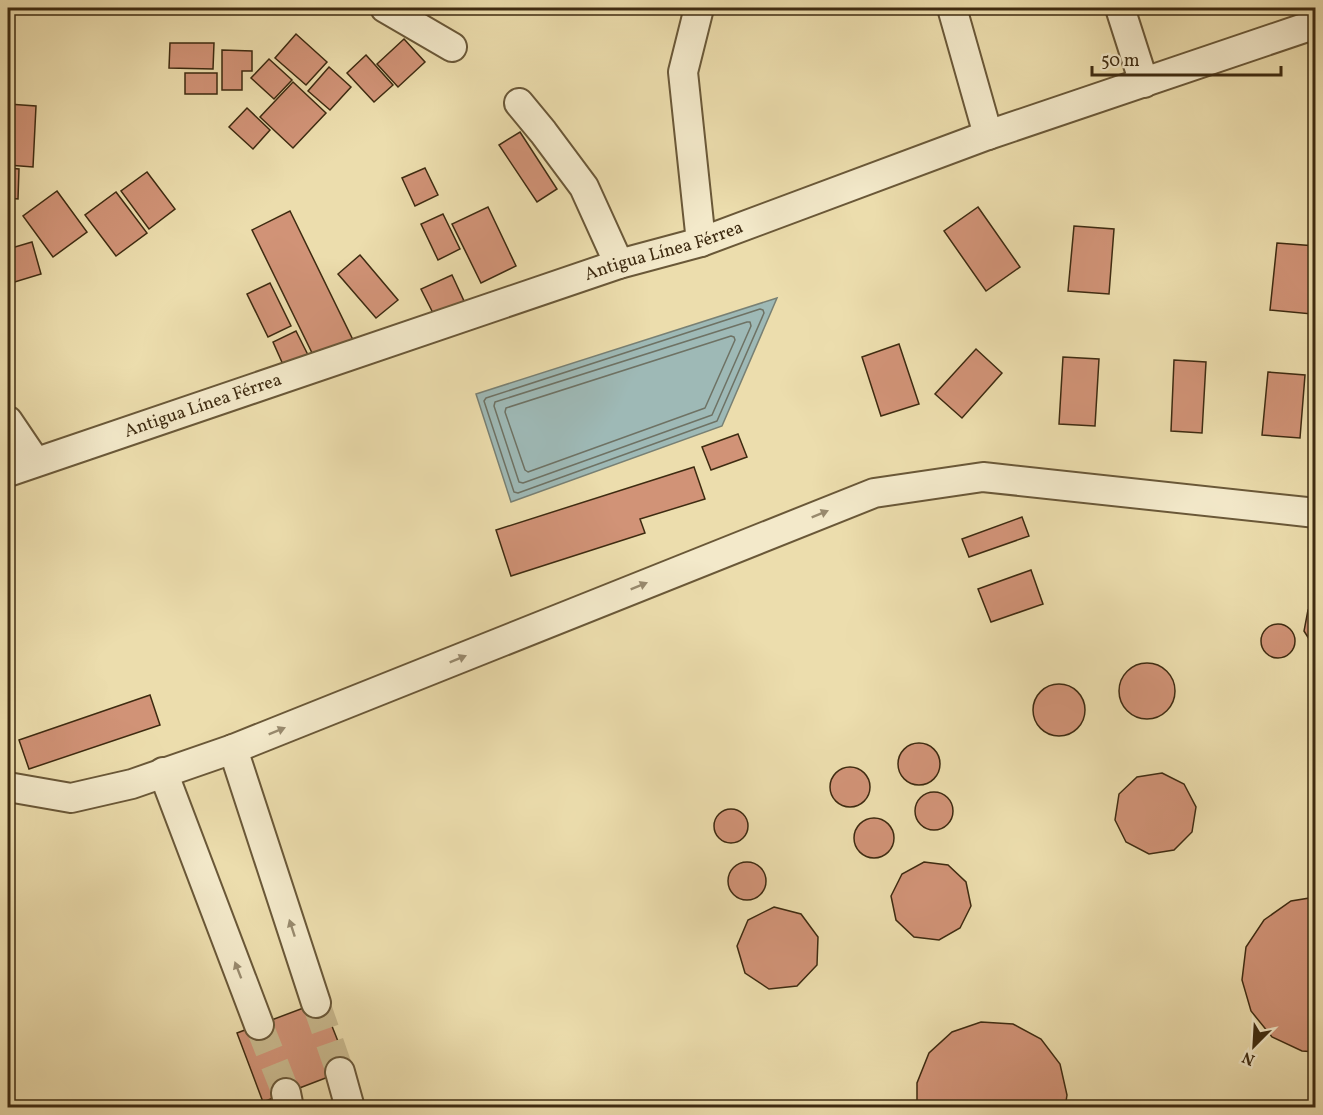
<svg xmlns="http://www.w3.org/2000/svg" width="1323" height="1115" viewBox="0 0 1323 1115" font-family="Vollkorn,serif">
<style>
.water{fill:#9eb9b6;stroke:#788074;stroke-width:1.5}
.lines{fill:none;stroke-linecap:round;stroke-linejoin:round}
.shore{stroke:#6e7264;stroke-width:1.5}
.building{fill:#d19377;stroke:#3e2b11;stroke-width:1.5}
.minor-tunnel{stroke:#c9b98e;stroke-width:28;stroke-dasharray:28 14;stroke-linecap:butt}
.minor-casing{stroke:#6a5838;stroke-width:32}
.minor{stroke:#f3e9ca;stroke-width:28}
.oneway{fill:#988a6e}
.labels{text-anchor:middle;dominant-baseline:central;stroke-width:6;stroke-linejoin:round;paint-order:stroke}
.street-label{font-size:18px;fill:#3e2b11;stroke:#f3e9ca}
</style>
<rect width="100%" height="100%" fill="#ecddad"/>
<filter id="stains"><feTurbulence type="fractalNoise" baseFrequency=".00333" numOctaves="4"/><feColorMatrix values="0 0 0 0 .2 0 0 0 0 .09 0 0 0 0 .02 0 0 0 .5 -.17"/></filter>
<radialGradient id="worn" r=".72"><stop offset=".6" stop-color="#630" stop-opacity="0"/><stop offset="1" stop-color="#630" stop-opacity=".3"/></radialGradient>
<path class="water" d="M777,298L722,426L511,502L476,394Z"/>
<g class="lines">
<g class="shore">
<path d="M760,309L763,310L764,313L717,421L518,493L514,492L484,401L486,398Z"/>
<path d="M747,322H750L751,326L712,415L523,483L519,482L494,406L495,402Z"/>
<path d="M731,336L734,337L735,340L705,408L528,472L525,470L505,412L506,408Z"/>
</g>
</g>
<g class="building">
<path d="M8,15H13L10,56H8Z"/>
<path d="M296,34L327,62L306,85L275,58Z"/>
<path d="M404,39L425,62L398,87L377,64Z"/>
<path d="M170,43H214L213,69L169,68Z"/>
<path d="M222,50L252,51V71H242V90H222Z"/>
<path d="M366,55L393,85L374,102L347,73Z"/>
<path d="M269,59L292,80L274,99L251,78Z"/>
<path d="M329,67L351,87L330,110L308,91Z"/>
<rect x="185" y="73" width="32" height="21"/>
<path d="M293,82L326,113L293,148L260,117Z"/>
<path d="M8,104L36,106L33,167L8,165Z"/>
<path d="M247,108L270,130L253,149L229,127Z"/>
<path d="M520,132L557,189L537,202L499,145Z"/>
<path d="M8,168L19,169L18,199L8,198Z"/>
<path d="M425,168L438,195L415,206L402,178Z"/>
<path d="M147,172L175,209L149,229L121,191Z"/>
<path d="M57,191L87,232L53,257L23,216Z"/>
<path d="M116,192L147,233L116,256L85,215Z"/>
<path d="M488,207L516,266L481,283L452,224Z"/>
<path d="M978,207L1020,267L986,291L944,231Z"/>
<path d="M290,211L354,342L316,361L252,230Z"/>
<path d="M443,214L460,249L438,260L421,224Z"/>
<path d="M1074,226L1114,229L1109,294L1068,291Z"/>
<path d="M32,242L41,274L8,284V249Z"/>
<path d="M1277,243L1316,246V277L1312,314L1270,310Z"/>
<path d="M360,255L398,300L376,318L338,274Z"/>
<path d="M452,275L464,301L434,315L421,289Z"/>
<path d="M270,283L291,326L268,337L247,294Z"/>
<path d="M296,331L309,357L285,369L273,342Z"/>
<path d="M899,344L919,404L881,416L862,357Z"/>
<path d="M976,349L1002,373L962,418L935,394Z"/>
<path d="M1063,357L1099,359L1095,426L1059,424Z"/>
<path d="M1174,360L1206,362L1202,433L1171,431Z"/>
<path d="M1268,372L1305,375L1300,438L1262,435Z"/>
<path d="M738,434L747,457L711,470L702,447Z"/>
<path d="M694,467L705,499L640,519L645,533L511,576L496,530Z"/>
<path d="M1022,517L1029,536L969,557L962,539Z"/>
<path d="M1031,570L1043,604L991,622L978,589Z"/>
<path d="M1316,604V650L1304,631L1308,610Z"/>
<circle cx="1278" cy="641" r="17"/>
<circle cx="1147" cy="691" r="28"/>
<circle cx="1059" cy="710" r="26"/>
<path d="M150,695L160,725L29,769L19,740Z"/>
<circle cx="919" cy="764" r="21"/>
<circle cx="850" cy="787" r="20"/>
<path d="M1162,773L1184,784L1196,807L1192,832L1174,850L1149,854L1126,842L1115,820L1119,794L1137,777Z"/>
<circle cx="934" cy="811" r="19"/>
<circle cx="731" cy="826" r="17"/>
<circle cx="874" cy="838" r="20"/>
<path d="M924,862L948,865L966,882L971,906L960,928L939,940L914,937L896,920L891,896L902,874Z"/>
<circle cx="747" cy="881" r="19"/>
<path d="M1316,897V1052L1302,1051L1272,1037L1251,1011L1242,980L1246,947L1264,920L1291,901Z"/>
<path d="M774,907L801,914L818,937L817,965L797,986L769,989L745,973L737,946L748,920Z"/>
<path d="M322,1001L349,1069L263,1102L237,1033Z"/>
<path d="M981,1022L1013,1024L1041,1039L1060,1064L1067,1095L1065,1108H917V1083L929,1053L952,1032Z"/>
<path d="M728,1101L756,1104L761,1108H712Z"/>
</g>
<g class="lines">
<g class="minor-tunnel">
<path d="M316,1003L340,1072"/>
<path d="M259,1025L286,1093"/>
</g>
<defs>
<g id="minor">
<path d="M385,8L452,47"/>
<path d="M699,8L683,72L701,242"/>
<path d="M952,8L988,135"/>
<path d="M1120,8L1144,83"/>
<path d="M519,103L543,132L584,187L619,264"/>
<path d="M8,421L35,461"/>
<path id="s1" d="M8,472L619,264L701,242L988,135L1316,24"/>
<path d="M233,749L316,1003"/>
<path d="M163,772L259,1025"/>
<path d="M8,787L71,798L132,784L233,749L874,493L983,477L1316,513"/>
<path d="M340,1072L350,1108"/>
<path d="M286,1093L289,1108"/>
</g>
</defs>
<use href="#minor" class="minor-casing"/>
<use href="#minor" class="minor"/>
</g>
<defs><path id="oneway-solid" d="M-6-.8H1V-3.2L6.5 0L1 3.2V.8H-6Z" transform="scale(1.5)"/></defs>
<g class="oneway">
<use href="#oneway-solid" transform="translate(820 514) rotate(-22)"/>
<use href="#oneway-solid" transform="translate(639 586) rotate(-22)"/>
<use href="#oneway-solid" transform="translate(458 659) rotate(-22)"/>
<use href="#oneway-solid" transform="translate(277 731) rotate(-22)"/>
<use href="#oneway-solid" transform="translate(292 928) rotate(-108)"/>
<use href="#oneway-solid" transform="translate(238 970) rotate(-111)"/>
</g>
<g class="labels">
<g class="street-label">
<text stroke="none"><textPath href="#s1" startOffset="692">Antigua Línea Férrea</textPath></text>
<text stroke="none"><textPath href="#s1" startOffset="206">Antigua Línea Férrea</textPath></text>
</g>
</g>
<rect width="1323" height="1115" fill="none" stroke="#ecddad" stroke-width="30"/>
<rect x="9" y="9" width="1305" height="1097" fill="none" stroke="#3e2b11" stroke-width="3"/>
<rect x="15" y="15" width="1293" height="1085" fill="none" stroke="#3e2b11" stroke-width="1.5"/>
<g transform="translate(1254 1046) rotate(204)" stroke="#f3e9ca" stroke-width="4.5" paint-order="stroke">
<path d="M0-4.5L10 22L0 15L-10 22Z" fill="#3e2b11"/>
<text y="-9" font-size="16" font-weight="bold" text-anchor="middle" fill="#3e2b11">N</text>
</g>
<path d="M1092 66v9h189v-9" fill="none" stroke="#3e2b11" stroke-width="3"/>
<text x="1101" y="66" font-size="18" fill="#3e2b11" stroke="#f3e9ca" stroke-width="4.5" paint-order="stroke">50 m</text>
<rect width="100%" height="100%" filter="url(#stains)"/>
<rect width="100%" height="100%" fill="url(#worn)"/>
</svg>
